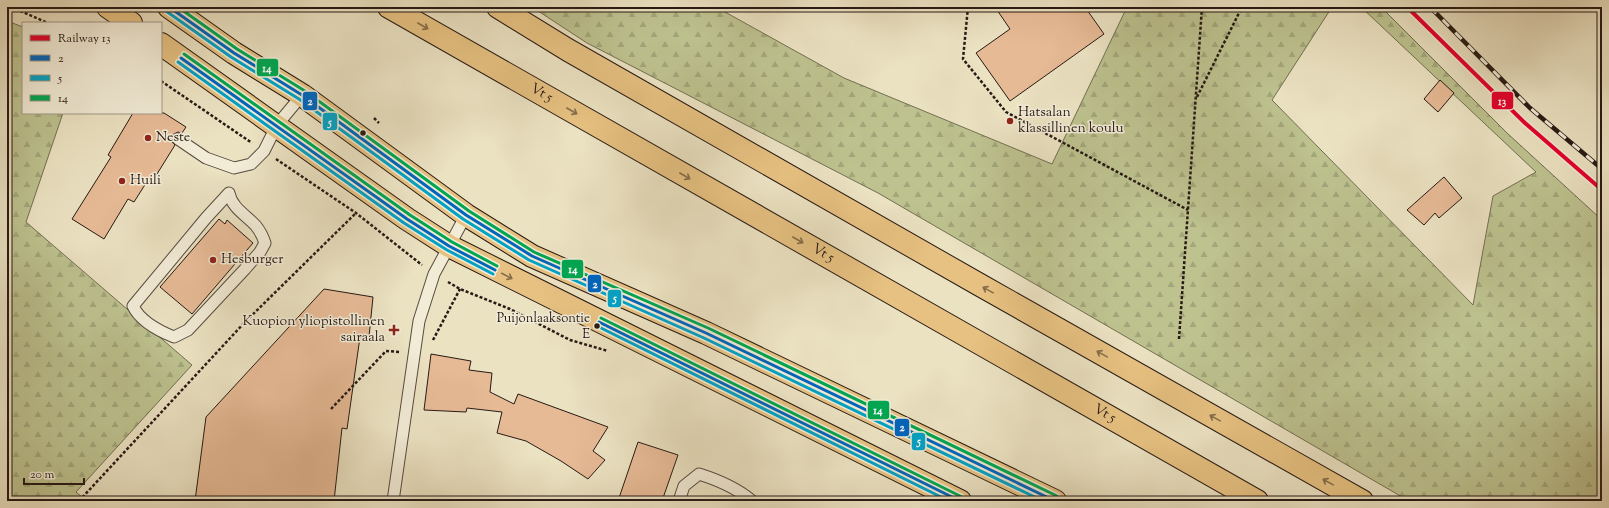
<svg xmlns="http://www.w3.org/2000/svg" width="1609" height="508" viewBox="0 0 1609 508" font-family="'Sorts Mill Goudy',serif">
<style>
.forest{fill:url(#forest-firs);stroke:#726e52}
.building{fill:#e6ba95;stroke:#271914}
.lines{fill:none;stroke-linecap:round;stroke-linejoin:round}
.lane-casing{stroke:#584b40;stroke-width:13}
.primary-casing{stroke:#271914;stroke-width:24}
.highway-casing{stroke:#271914;stroke-width:24}
.path{stroke:#271914;stroke-width:2.5;stroke-dasharray:3 2;stroke-linecap:butt}
.lane{stroke:#f2ecd7;stroke-width:11}
.primary{stroke:#e6c181;stroke-width:22}
.highway{stroke:#e6c181;stroke-width:22}
.rail-casing{stroke:#271914;stroke-width:4.5}
.rail{stroke:#f2ecd7;stroke-width:3;stroke-dasharray:9;stroke-linecap:butt}
.bus-1-casing{stroke:#f2ecd7;stroke-width:6}
.bus-2-casing{stroke:#f2ecd7;stroke-width:6}
.bus-3-casing{stroke:#f2ecd7;stroke-width:6}
.bus-1{stroke:#0065bd;stroke-width:3}
.bus-2{stroke:#02a2c5;stroke-width:3}
.bus-3{stroke:#00a651;stroke-width:3}
.rail-1-casing{stroke:#f2ecd7;stroke-width:7}
.rail-1{stroke:#e4002b;stroke-width:4}
.oneway{stroke:#866d4a}
.poi-dot{fill:#8f2418;stroke:#f2ecd7;stroke-width:1.5}
.bus-dot{fill:#271914;stroke:#f2ecd7;stroke-width:1.5}
.labels{text-anchor:middle;dominant-baseline:central;stroke-width:3;stroke-linejoin:round;paint-order:stroke}
.bus-label{font-size:13px;fill:#271914;stroke:#f2ecd7;text-anchor:end}
.street-label{font-size:14px;fill:#271914;stroke:#f2ecd7}
.poi-label{font-size:14px;fill:#271914;stroke:#f2ecd7;text-anchor:start}
.line-badge{stroke:#f2ecd7;stroke-width:1.5}
.badge-label{font-size:11px;text-anchor:middle;font-weight:bold;fill:#fff}
</style>
<defs>
<pattern id="forest-firs" width="22" height="20" patternUnits="userSpaceOnUse"><rect width="22" height="20" fill="#bdc28f"/><path d="M5 1l3.5 6h-7zM16 11l3.5 6h-7z" fill="#a2a67a"/></pattern>
</defs>
<rect width="100%" height="100%" fill="#ebe2c2"/>
<filter id="stains"><feTurbulence type="fractalNoise" baseFrequency=".005" numOctaves="4"/><feColorMatrix values="0 0 0 0 .2 0 0 0 0 .09 0 0 0 0 .02 0 0 0 .5 -.17"/></filter>
<radialGradient id="worn" r=".72"><stop offset=".6" stop-color="#630" stop-opacity="0"/><stop offset="1" stop-color="#630" stop-opacity=".3"/></radialGradient>
<g class="forest">
<path d="M532,7H716L844,78L1052,164L1127,7H1332L1272,100L1473,305L1493,196L1536,172L1361,7H1381L1507,133L1602,220V501H1409L878,193L587,43Z"/>
<path d="M7,21L23,27V113H63L26,222L192,365L76,492L87,501H7Z"/>
</g>
<g class="building">
<path d="M995,7H1085L1104,34L1010,101L976,53L1010,29Z"/>
<path d="M1440,80L1454,93L1438,112L1424,99Z"/>
<path d="M133,113H164L186,127L182,133L178,132L172,135V142L175,145L152,182L148,180L134,202L128,199L104,239L72,219L111,157L108,155Z"/>
<path d="M1444,177L1462,198L1439,218L1435,213L1424,225L1407,210Z"/>
<path d="M219,219L225,224L227,220L253,243L192,314L160,287Z"/>
<path d="M324,289L373,297L369,337H360L347,429L342,428L334,501H195L206,417Z"/>
<path d="M431,354L471,361L469,370L492,373L490,392L514,404L518,394L608,427L593,451L605,460L588,479L561,461L526,441L497,433L502,412L467,408L466,412L424,410Z"/>
<path d="M638,442L678,455L662,501H618Z"/>
</g>
<g class="lines">
<defs>
<g id="lane">
<path d="M178,139L206,158L234,168L251,164L264,151L277,125L302,95"/>
<path d="M229,193C232,208 246,215 256,226C260,231 263,237 265,243L260,252L245,269L188,330L174,337C159,331 140,321 133,306L206,218Z"/>
<path d="M393,501L419,321L434,274L466,215"/>
<path d="M679,501L684,486L699,474C718,480 737,488 752,501"/>
</g>
<g id="primary">
<path d="M108,7L131,23"/>
<path d="M169,7L234,53L302,95L466,215L532,256L706,333L1055,501"/>
<path d="M161,44L407,219L449,246L960,501"/>
</g>
<g id="highway">
<path id="s1" d="M389,7L1257,501"/>
<path d="M498,7L568,50L980,285L1362,501"/>
</g>
</defs>
<use href="#lane" class="lane-casing"/>
<use href="#primary" class="primary-casing"/>
<use href="#highway" class="highway-casing"/>
<g class="path">
<path d="M11,7L48,23"/>
<path d="M968,7L963,59L1006,112L1188,210"/>
<path d="M161,81L252,143"/>
<path d="M1197,97L1242,7"/>
<path d="M374,118L379,123"/>
<path d="M276,159L356,213L422,265"/>
<path d="M448,282L460,289L510,309L570,340L608,351"/>
<path d="M1179,339L1202,7"/>
<path d="M433,340L460,289"/>
<path d="M331,409L386,351L400,352"/>
<path d="M79,501L245,322L356,213"/>
</g>
<use href="#lane" class="lane"/>
<use href="#primary" class="primary"/>
<use href="#highway" class="highway"/>
<defs>
<path id="rail" d="M1430,7L1530,108L1602,169"/>
</defs>
<use href="#rail" class="rail-casing"/>
<use href="#rail" class="rail"/>
<defs>
<g id="bus-1">
<path d="M169,7L234,53L302,95L466,215L532,256L706,333L1055,501"/>
<path d="M181,58L407,219L449,246L495,270"/>
<path d="M599,322L960,501"/>
</g>
<g id="bus-2">
<path d="M166,11L231,57L299,99L463,219L529,260L704,338L1043,501"/>
<path d="M178,62L404,223L447,250L493,274"/>
<path d="M597,326L949,501"/>
</g>
<g id="bus-3">
<path d="M178,7L237,49L305,91L469,211L534,252L708,328L1057,496"/>
<path d="M184,54L410,215L452,242L497,266"/>
<path d="M601,318L962,497"/>
</g>
</defs>
<use href="#bus-1" class="bus-1-casing"/>
<use href="#bus-2" class="bus-2-casing"/>
<use href="#bus-3" class="bus-3-casing"/>
<use href="#bus-1" class="bus-1"/>
<use href="#bus-2" class="bus-2"/>
<use href="#bus-3" class="bus-3"/>
<defs>
<path id="rail-1" d="M1407,7L1525,123L1602,190"/>
</defs>
<use href="#rail-1" class="rail-1-casing"/>
<use href="#rail-1" class="rail-1"/>
</g>
<defs><path id="oneway-shaft" d="M-6 0H5M1.5-3L5.5 0L1.5 3" fill="none" stroke-width="1.6" stroke-linecap="round" stroke-linejoin="round"/></defs>
<g class="oneway">
<use href="#oneway-shaft" transform="translate(423 26) rotate(30)"/>
<use href="#oneway-shaft" transform="translate(572 111) rotate(30)"/>
<use href="#oneway-shaft" transform="translate(685 176) rotate(30)"/>
<use href="#oneway-shaft" transform="translate(798 240) rotate(30)"/>
<use href="#oneway-shaft" transform="translate(507 276) rotate(27)"/>
<use href="#oneway-shaft" transform="translate(988 290) rotate(-151)"/>
<use href="#oneway-shaft" transform="translate(1102 354) rotate(-151)"/>
<use href="#oneway-shaft" transform="translate(1215 418) rotate(-151)"/>
<use href="#oneway-shaft" transform="translate(1328 482) rotate(-151)"/>
</g>
<g class="poi-dot">
<circle cx="1010" cy="121" r="4"/>
<circle cx="148" cy="138" r="4"/>
<circle cx="122" cy="181" r="4"/>
<circle cx="213" cy="260" r="4"/>
<path d="M392 324h4v4h4v4h-4v4h-4v-4h-4v-4h4z"/>
</g>
<g class="bus-dot">
<circle cx="363" cy="133" r="3.5"/>
<circle cx="597" cy="326" r="3.5"/>
</g>
<g class="labels">
<g class="bus-label">
<text x="590" y="319">Puijonlaaksontie<tspan x="590" dy="16">E</tspan></text>
</g>
<g class="street-label">
<text stroke="none"><textPath href="#s1" startOffset="175">Vt 5</textPath></text>
<text stroke="none"><textPath href="#s1" startOffset="499">Vt 5</textPath></text>
<text stroke="none"><textPath href="#s1" startOffset="823">Vt 5</textPath></text>
</g>
<g class="poi-label">
<text x="1018" y="113">Hatsalan<tspan x="1018" dy="16">klassillinen koulu</tspan></text>
<text x="156" y="138">Neste</text>
<text x="130" y="181">Huili</text>
<text x="221" y="260">Hesburger</text>
<text x="385" y="322" text-anchor="end">Kuopion yliopistollinen<tspan x="385" dy="16">sairaala</tspan></text>
</g>
</g>
<g class="line-badge">
<rect x="256" y="58" width="23" height="19" rx="4" fill="#00a651"/>
<rect x="1491" y="91" width="23" height="19" rx="4" fill="#e4002b"/>
<rect x="302" y="91" width="16" height="20" rx="4" fill="#0065bd"/>
<rect x="322" y="112" width="16" height="19" rx="4" fill="#02a2c5"/>
<rect x="561" y="259" width="23" height="20" rx="4" fill="#00a651"/>
<rect x="587" y="274" width="15" height="19" rx="4" fill="#0065bd"/>
<rect x="607" y="289" width="15" height="19" rx="4" fill="#02a2c5"/>
<rect x="867" y="400" width="23" height="20" rx="4" fill="#00a651"/>
<rect x="894" y="418" width="16" height="19" rx="4" fill="#0065bd"/>
<rect x="911" y="432" width="15" height="19" rx="4" fill="#02a2c5"/>
</g>
<g class="badge-label">
<text x="267" y="72">14</text>
<text x="1502" y="105">13</text>
<text x="310" y="105">2</text>
<text x="330" y="126">5</text>
<text x="573" y="273">14</text>
<text x="595" y="288">2</text>
<text x="615" y="302">5</text>
<text x="878" y="414">14</text>
<text x="902" y="431">2</text>
<text x="919" y="445">5</text>
</g>
<rect width="1609" height="508" fill="none" stroke="#ebe2c2" stroke-width="24"/>
<rect x="8" y="8" width="1593" height="492" fill="none" stroke="#271914" stroke-width="2"/>
<rect x="12" y="12" width="1585" height="484" fill="none" stroke="#271914"/>
<rect x="22" y="22" width="140" height="92" fill="#f2ecd7" stroke="#a19889"/>
<rect x="30" y="35" width="20" height="6" fill="#e4002b" stroke="#a19889"/>
<text x="58" y="42" font-size="12" fill="#271914">Railway 13</text>
<rect x="30" y="55" width="20" height="6" fill="#0065bd" stroke="#a19889"/>
<text x="58" y="62" font-size="12" fill="#271914">2</text>
<rect x="30" y="75" width="20" height="6" fill="#02a2c5" stroke="#a19889"/>
<text x="58" y="82" font-size="12" fill="#271914">5</text>
<rect x="30" y="95" width="20" height="6" fill="#00a651" stroke="#a19889"/>
<text x="58" y="102" font-size="12" fill="#271914">14</text>
<path d="M24 478v6h60v-6" fill="none" stroke="#271914" stroke-width="2"/>
<text x="30" y="478" font-size="12" fill="#271914" stroke="#f2ecd7" stroke-width="3" paint-order="stroke">20 m</text>
<rect width="100%" height="100%" filter="url(#stains)"/>
<rect width="100%" height="100%" fill="url(#worn)"/>
</svg>
